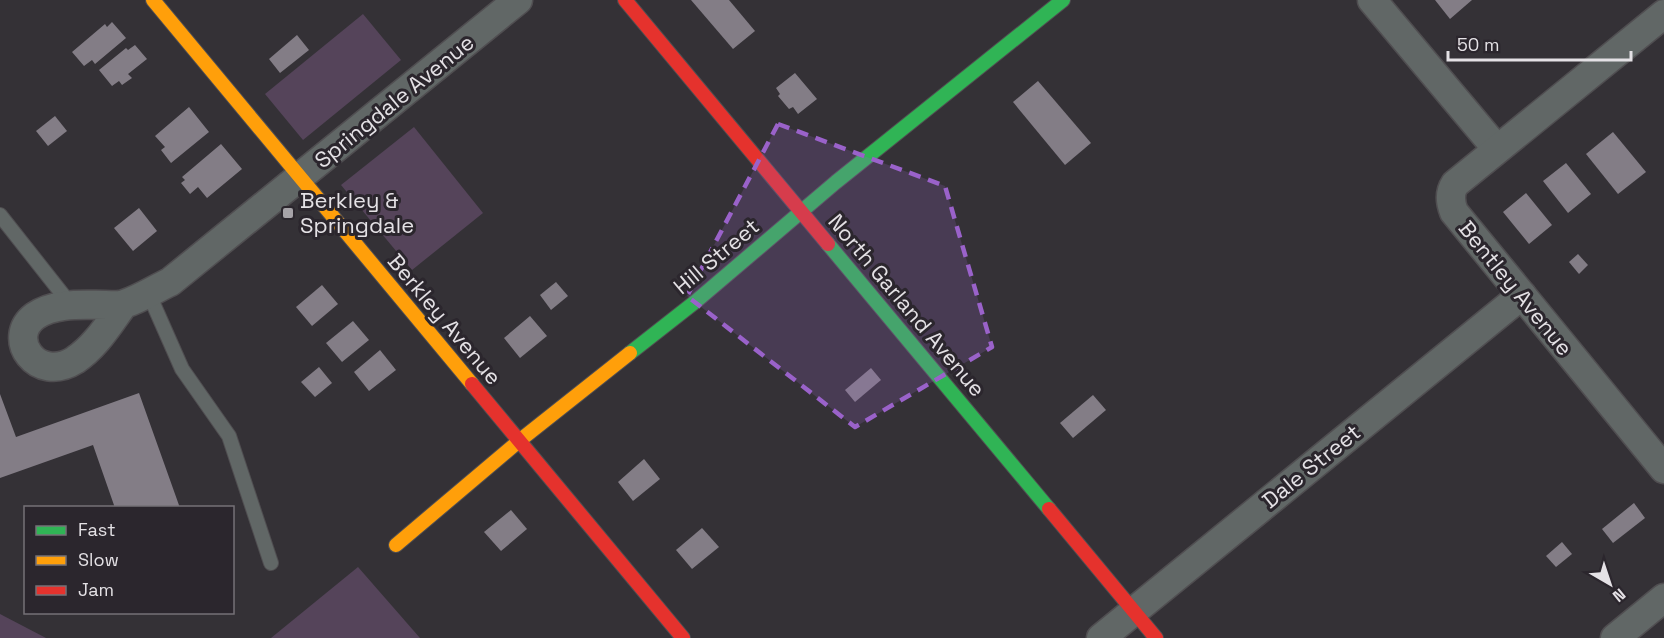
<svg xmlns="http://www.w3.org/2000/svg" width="1664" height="638" viewBox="0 0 1664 638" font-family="'Space Grotesk',sans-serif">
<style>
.green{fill:#55445a}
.building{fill:#837d86}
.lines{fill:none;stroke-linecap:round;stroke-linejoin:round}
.lane-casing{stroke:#504e51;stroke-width:16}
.street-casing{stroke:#504e51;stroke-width:31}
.fast-casing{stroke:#504e51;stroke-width:16}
.slow-casing{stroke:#504e51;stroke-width:16}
.jam-casing{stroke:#504e51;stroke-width:16}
.lane{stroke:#616766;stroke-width:14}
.street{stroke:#616766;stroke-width:28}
.fast{stroke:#30b455;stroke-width:14}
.slow{stroke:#ff9f0a;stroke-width:14}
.jam{stroke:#e5322d;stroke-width:14}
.marked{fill:#9a62ca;fill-opacity:0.2;stroke:#9a62ca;stroke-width:4.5;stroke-dasharray:12 8;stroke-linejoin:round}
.poi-dot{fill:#a6a3a8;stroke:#2b262d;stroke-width:2}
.labels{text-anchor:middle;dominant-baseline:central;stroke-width:6;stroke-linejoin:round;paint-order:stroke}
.street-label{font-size:22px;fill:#e4e1e5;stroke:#2b262d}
.poi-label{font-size:22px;fill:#e4e1e5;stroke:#2b262d;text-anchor:start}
</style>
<rect width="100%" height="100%" fill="#343136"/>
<g class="green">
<path d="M363,14L401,60L303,140L265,94Z"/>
<path d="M414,127L483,213L412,270L341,185Z"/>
<path d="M358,567L420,638H271Z"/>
<path d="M0,614L46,638H0Z"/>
</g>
<g class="building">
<path d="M691,0H729L755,31L733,49Z"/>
<path d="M1435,0H1472L1450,19Z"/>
<path d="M112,22L126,38L95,64L92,60L84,66L72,52L105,24L107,27Z"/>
<path d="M297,35L309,50L280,73L269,59Z"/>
<path d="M135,45L147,59L128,74L132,78L122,85L119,81L112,86L99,70L126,48L128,50Z"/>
<path d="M795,73L817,99L798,114L793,107L789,109L778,96L780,94L776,88Z"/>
<path d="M1038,81L1091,143L1065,165L1013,102Z"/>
<path d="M189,107L209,132L171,163L161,150L165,147L155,136Z"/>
<path d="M55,116L67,131L48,146L36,131Z"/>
<path d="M1613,132L1646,172L1618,194L1586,154Z"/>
<path d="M221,144L242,169L207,198L198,187L190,194L181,183L185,180L182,177Z"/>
<path d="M1566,163L1591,194L1568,213L1543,181Z"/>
<path d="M1526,193L1552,225L1529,244L1503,212Z"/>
<path d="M139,208L157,231L133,251L114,228Z"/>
<path d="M1578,254L1588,265L1579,274L1569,262Z"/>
<path d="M556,282L568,296L551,310L540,295Z"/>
<path d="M322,285L338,304L312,326L296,307Z"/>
<path d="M530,316L547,336L520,358L504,338Z"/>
<path d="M353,321L369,340L342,362L326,343Z"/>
<path d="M380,350L396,370L369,391L354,372Z"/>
<path d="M319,367L332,383L315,397L301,382Z"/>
<path d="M871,368L881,380L855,402L845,390Z"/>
<path d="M139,393L180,508H115L93,445L0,478V394L16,437Z"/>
<path d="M1093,395L1106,410L1073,438L1060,423Z"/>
<path d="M644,459L660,479L633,501L618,482Z"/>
<path d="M1634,503L1645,518L1613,543L1602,529Z"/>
<path d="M511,510L527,529L501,551L484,532Z"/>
<path d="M702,528L719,547L692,569L676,550Z"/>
<path d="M1562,542L1572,554L1556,567L1546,556Z"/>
</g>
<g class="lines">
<defs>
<g id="lane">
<path d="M0,215L71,305"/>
<path d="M148,292L182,369L229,436L271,563"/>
</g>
<g id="street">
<path d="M1372,0L1497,149"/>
<path d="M1664,14L1455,184C1449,193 1450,202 1454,212L1664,469"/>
<path d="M123,305C109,324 96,346 75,360C37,384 5,338 35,316C55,302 84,305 106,305C112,305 119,306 124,304C140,299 155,289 170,282L518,0"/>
<path d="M1101,638L1522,295"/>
<path d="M1615,638L1664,598"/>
</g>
<g id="fast">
<path d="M828,244L1049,509"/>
<path d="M630,353L695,302L836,182L1063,0"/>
</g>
<g id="slow">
<path d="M153,0L472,384"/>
<path d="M396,545L519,441L630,353"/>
</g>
<g id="jam">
<path d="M625,0L828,244"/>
<path d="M472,384L683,638"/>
<path d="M1049,509L1156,638"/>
</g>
</defs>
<use href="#lane" class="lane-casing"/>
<use href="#street" class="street-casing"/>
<use href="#fast" class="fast-casing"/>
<use href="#slow" class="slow-casing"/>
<use href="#jam" class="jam-casing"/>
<use href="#lane" class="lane"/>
<use href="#street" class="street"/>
<use href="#fast" class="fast"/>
<use href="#slow" class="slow"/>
<use href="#jam" class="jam"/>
</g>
<path class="marked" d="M778,124L945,186L992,347L855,427L687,296Z"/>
<rect class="poi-dot" x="282" y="207" width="12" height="12" rx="3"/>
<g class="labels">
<g class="street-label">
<text transform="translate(394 101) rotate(-39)">Springdale Avenue</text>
<text transform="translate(716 256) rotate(-40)">Hill Street</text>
<text transform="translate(1516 288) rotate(51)">Bentley Avenue</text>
<text transform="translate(907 305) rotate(50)">North Garland Avenue</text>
<text transform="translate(445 319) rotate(50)">Berkley Avenue</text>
<text transform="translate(1311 466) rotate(-39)">Dale Street</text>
</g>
<g class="poi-label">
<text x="300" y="200">Berkley &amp;<tspan x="300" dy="25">Springdale</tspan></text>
</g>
</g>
<rect x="24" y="506" width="210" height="108" fill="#2b262d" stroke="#757177" stroke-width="1.5"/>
<rect x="36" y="526" width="30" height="9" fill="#30b455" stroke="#757177" stroke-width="1.5"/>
<text x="78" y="536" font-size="18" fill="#e4e1e5">Fast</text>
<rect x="36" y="556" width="30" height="9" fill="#ff9f0a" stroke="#757177" stroke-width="1.5"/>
<text x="78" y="566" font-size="18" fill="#e4e1e5">Slow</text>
<rect x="36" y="586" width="30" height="9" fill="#e5322d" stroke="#757177" stroke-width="1.5"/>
<text x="78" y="596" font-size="18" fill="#e4e1e5">Jam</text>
<g transform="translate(1610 584) rotate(141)" stroke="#2b262d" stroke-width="4.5" paint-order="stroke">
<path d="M0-4.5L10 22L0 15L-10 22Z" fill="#e4e1e5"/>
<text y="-9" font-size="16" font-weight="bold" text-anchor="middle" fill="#e4e1e5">N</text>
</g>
<path d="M1448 51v9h183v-9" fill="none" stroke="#e4e1e5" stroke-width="3"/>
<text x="1457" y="51" font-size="18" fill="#e4e1e5" stroke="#2b262d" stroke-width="4.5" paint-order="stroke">50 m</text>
</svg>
